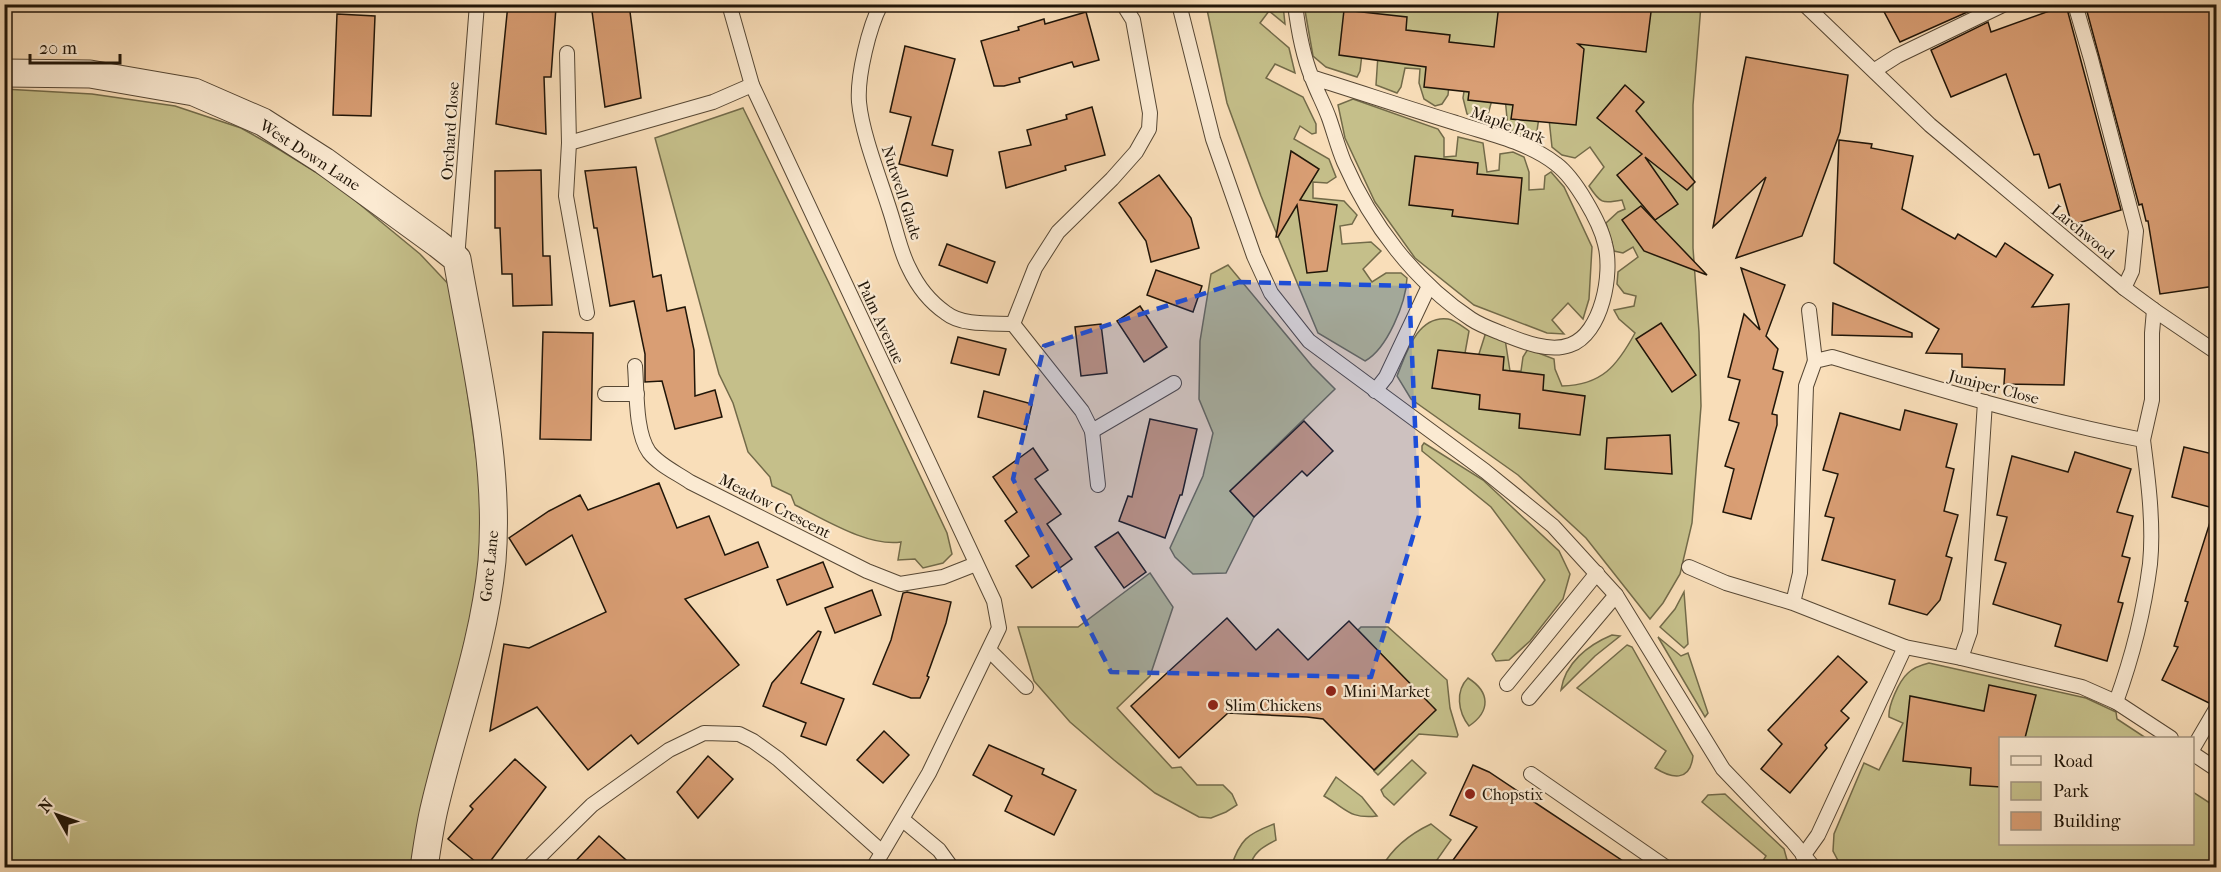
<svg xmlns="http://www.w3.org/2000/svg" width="2221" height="872" viewBox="0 0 2221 872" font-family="'IM FELL French Canon',serif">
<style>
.green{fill:#c5bf8a;stroke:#726a49;stroke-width:1.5}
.building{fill:#d99e74;stroke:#201508;stroke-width:1.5}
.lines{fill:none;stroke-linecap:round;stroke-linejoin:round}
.lane-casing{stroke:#564734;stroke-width:16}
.street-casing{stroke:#564734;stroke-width:29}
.lane{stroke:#fbead2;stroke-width:14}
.street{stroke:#fbead2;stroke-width:27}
.marked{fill:#1d4ed8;fill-opacity:0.2;stroke:#1d4ed8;stroke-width:4.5;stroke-dasharray:12 8;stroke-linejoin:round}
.poi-dot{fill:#8f2418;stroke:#fbead2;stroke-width:2}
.labels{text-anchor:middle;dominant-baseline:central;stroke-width:4.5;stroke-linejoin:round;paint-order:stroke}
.street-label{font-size:16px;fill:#201508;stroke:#fbead2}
.poi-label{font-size:16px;fill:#201508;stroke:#fbead2;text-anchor:start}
</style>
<rect width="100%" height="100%" fill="#f9deb9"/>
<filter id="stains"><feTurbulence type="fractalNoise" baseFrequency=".00333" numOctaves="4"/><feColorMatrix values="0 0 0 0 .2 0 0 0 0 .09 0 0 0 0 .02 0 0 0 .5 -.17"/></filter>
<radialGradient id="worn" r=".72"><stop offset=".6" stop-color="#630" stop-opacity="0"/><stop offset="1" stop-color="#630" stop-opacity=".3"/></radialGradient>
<g class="green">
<path d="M1206,5H1283L1285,24L1269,11L1260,23L1289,48L1295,73L1275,64L1266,78L1303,97L1316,124V133L1312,134L1300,126L1294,139L1329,159L1336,177L1327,183L1313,182V198L1344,201L1357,215L1352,224L1340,226L1342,244L1371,242L1381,251L1363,269L1372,282L1386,273H1401L1407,278C1406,303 1387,349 1365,361L1318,333L1261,196L1227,103Z"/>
<path d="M1304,5H1701L1693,105V248L1699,332L1701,406L1692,523L1680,574L1663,603L1650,619L1586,538L1518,475L1411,399L1397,376C1406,354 1417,315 1448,319C1455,320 1463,327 1469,331L1465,353L1478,357L1486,332L1505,339L1510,371H1521L1523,357L1528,349L1554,359L1555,369L1562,386C1602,385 1617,366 1635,333L1619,319L1614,310L1634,306L1636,296L1624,293L1617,284L1618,272L1638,257L1633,247L1623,253L1614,251L1606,223L1618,212L1625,209L1622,200C1602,204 1600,203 1589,186L1604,167L1590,147L1575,158L1562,155L1552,147L1549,119L1539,117L1537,131L1526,137L1508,129L1505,97L1493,96L1486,122L1467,114L1463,98L1465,85H1449L1448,95L1442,104L1435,106L1424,99L1419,83L1420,69L1405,68L1401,87L1397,93L1376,85L1378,55L1362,54L1360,71L1357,77L1326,67L1313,56Z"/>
<path d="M4,89L92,94L175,106L241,128L280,150L335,184L420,254L453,289L483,504L481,573L411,867H5Z"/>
<path d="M1353,99L1438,129L1444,138V157L1456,156L1458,137L1483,143L1487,172L1499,170L1500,154L1513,152L1524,157L1529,172V190L1544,189L1545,176L1551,172L1564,187L1592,247L1589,299L1583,319L1568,303L1552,320L1564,334L1547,333L1474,305L1415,258L1375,202L1345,138L1338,105Z"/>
<path d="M743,108L828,281L947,533L952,554L943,563L923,568L915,559L898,560L901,542C868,547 824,519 795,505L791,495L772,486L770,477L748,452L733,403L719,374L655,138Z"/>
<path d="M1228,265L1312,366L1335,389L1230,491L1254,517L1226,573L1193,574L1175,557L1170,548L1203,476L1213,433L1199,399L1200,341L1211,274Z"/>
<path d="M1424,443L1483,480L1559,551L1570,574L1563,599L1530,641L1509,660L1496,661L1492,654L1545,580L1491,507L1422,451V446Z"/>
<path d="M1150,573L1173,607L1150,676L1117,708L1172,768L1181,767L1197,785H1223L1232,794L1237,805L1226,812L1211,818L1199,817L1155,793L1114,760L1070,722L1034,681L1018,627H1078Z"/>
<path d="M1684,592L1688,644L1684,648L1660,627L1675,609Z"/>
<path d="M1361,627H1388L1447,680L1450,708L1458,735L1457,737L1419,734L1378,775L1374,771L1435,710L1358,630Z"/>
<path d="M1612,635L1620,636L1595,656L1561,690C1565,663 1588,645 1612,635Z"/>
<path d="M1658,637L1681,656L1688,653L1708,713L1705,717Z"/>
<path d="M1627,645L1632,647L1693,756C1690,783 1671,778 1655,768L1666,751L1577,688Z"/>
<path d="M1929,663L2086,698L2116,712L2117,719L2146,738H2000V844H2192L2193,792L2216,807V867L1842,868L1833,851L1834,834L1864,763L1879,770L1903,723L1889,717C1888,706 1899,681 1908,673C1914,667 1921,665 1929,663Z"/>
<path d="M1468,678C1490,692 1491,711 1469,726C1458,712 1455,691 1468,678Z"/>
<path d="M1412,760L1426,773L1394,805L1384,796L1381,790Z"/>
<path d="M1336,777L1362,797L1377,816C1349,819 1347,809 1324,796Z"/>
<path d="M1725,794L1784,849L1789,867H1759L1766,856L1702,802L1708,795Z"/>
<path d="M1274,824L1276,840C1263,847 1253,852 1250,867H1231C1240,840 1247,834 1274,824Z"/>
<path d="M1431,824L1451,840L1432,867H1382C1393,847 1410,834 1431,824Z"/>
</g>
<g class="building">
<path d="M508,4L556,7L551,77H544L546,134L496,124Z"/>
<path d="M591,4H629L641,98L605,107Z"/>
<path d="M1499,4H1652L1646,52L1578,44L1584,49L1576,125L1511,119L1513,105L1468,100L1469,92L1424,87L1426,67L1339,55L1344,10L1407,17L1406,30L1450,35L1449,42L1494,47Z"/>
<path d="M1880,4H1981V6L1900,42Z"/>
<path d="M2085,4H2217V257H2211L2215,286L2160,294L2148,221H2146L2142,204L2139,205Z"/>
<path d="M2066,5L2121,210L2072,225L2060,184L2049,188L2039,154L2034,155L2006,74L1951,97L1931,50L1988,22L1991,32Z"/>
<path d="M1086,12L1099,60L1074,67L1072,62L1019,78L1020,82L1004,86H994L981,41L1019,30L1018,27L1044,19L1045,24Z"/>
<path d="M337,14L375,16L371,116L333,115Z"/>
<path d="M905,46L955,59L932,145L953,150L947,176L899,164L911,117L890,112Z"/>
<path d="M1746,57L1848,75L1840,132L1802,236L1736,258L1766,177L1713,227Z"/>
<path d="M1625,85L1644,102L1636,111L1695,182L1687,190L1645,157L1678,204L1655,220L1617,175L1642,154L1597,118Z"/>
<path d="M1092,107L1105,155L1065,166L1066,170L1006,188L999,152L1031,145L1027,130L1067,119L1066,115Z"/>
<path d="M1839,140L1872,144L1871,148L1913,156L1902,209L1955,239L1958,234L1996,257L2005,243L2053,275L2032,307L2069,304L2064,385L2004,384L2005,369L1962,367V354L1926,353L1939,329L1834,263Z"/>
<path d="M1291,151L1319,169L1300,200L1337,205L1327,271L1307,273L1297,205L1278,237H1276Z"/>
<path d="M1415,156L1478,163L1477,174L1522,178L1518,224L1452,216L1453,210L1409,205Z"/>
<path d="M636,167L653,277L661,275L667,311L685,307L694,350L695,396L715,390L722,417L675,429L662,381L645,382V354L634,301L610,306L597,228H594L585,171Z"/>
<path d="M541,170L543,256H550L552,305L513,306L512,274H502L500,228H495V171Z"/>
<path d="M1159,175L1191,218L1199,248L1151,262L1146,241L1119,203Z"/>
<path d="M1641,206L1707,275L1644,251L1622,220Z"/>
<path d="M947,244L995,262L987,283L939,265Z"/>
<path d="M1741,268L1785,285L1766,336L1778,349L1773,369L1783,372L1772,414L1777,415V425L1751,519L1723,512L1734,469L1725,466L1739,423L1729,420L1740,380L1728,377L1744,314L1760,330Z"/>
<path d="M1156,270L1202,286L1193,312L1147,295Z"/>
<path d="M1833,303L1912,333V337L1832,335Z"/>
<path d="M1140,306L1167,347L1144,362L1117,321Z"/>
<path d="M1661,323L1696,375L1672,392L1636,339Z"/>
<path d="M1101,324L1107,373L1081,376L1075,327Z"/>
<path d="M543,332L593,333L591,440L540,439Z"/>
<path d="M958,337L1006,349L999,375L951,363Z"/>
<path d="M1438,350L1504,357L1503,370L1544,375L1543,390L1585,396L1580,435L1519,428L1520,414L1479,409L1480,395L1432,388Z"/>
<path d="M984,391L1032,404L1026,430L978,417Z"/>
<path d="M1905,410L1957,424L1946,467L1954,469L1944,511L1958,515L1946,556L1952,558L1940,600L1927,615L1889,604L1895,580L1822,560L1834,518L1825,516L1838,474L1823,470L1840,413L1900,430Z"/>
<path d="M1150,419L1197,429L1182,495H1180L1165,538L1119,521L1128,496L1132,497Z"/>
<path d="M1304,421L1333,451L1307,476L1302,471L1254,517L1230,491Z"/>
<path d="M1670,435L1672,474L1605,469L1607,438Z"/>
<path d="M2184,447L2217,455V509L2172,497Z"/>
<path d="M1033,448L1048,470L1035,479L1061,514L1047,524L1072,559L1032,588L1016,566L1029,556L1005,521L1017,512L993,477Z"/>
<path d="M2075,452L2131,469L2117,512L2133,516L2122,556L2130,558L2118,602L2123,603L2107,661L2055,646L2061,625L1993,604L2006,563L1995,560L2007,517L1997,515L2012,456L2068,472Z"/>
<path d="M659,483L677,528L709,516L725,555L758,542L768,567L685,599L739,665L638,744L631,735L588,770L537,707L490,731L504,644L529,648L606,612L572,535L526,565L509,538L549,511L580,495L588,510Z"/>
<path d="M2211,519L2217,520V686L2209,703L2162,680L2178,647L2174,646L2188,602L2185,601Z"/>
<path d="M1118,532L1146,572L1124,588L1095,547Z"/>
<path d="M823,562L833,587L787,605L777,580Z"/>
<path d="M872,590L881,615L835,633L825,608Z"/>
<path d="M907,592L951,602L946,623L927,676L929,677L920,698H911L873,684L891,640L903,593Z"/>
<path d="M1227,618L1256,650L1278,629L1308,660L1349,621L1436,710L1374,770L1323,719L1307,717L1228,713L1179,758L1131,706Z"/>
<path d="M818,631L821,632L801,683L844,699L826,745L801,736L806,723L763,706L772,683Z"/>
<path d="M1838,656L1867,682L1841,711L1849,718L1825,745L1827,748L1790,793L1761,769L1782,744L1768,730Z"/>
<path d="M1989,685L2036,695L2025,738H2001V787L1970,785L1971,768L1903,761L1910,696L1984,711Z"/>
<path d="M884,731L909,755L883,783L857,760Z"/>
<path d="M989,745L1044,769L1042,774L1076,790L1054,835L1005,811L1012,796L973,775Z"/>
<path d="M708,756L733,779L698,818L677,792Z"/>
<path d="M515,759L546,787L486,867H482L448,839L473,809L470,806Z"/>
<path d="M1473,765L1489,772L1632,867H1448L1477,827L1450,815Z"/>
<path d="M599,836L634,867H570Z"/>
</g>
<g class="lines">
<defs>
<g id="lane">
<path d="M729,4L752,85L994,601L999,628L929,773L873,868"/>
<path d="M881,4C869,27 857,76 859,102C862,134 880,179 890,211C896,229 900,251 909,268C917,285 930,302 946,313C962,326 993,323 1013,324L1082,411L1092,431L1174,383"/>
<path d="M1179,4L1213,139L1254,256L1271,293L1309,341L1485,471L1553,526L1616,595L1723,769L1793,842L1814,868"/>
<path d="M1295,4C1298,29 1303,56 1312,78C1317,92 1324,104 1329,118C1334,132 1338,148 1344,162C1371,224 1415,282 1471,319C1480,325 1491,329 1501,333C1521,341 1549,353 1570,345C1602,334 1613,273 1605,244C1600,222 1575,178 1556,164C1528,142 1489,134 1456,123C1407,108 1359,92 1311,77"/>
<path d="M1804,4L1930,125L2124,288L2132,271L2136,231L2091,59L2075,4"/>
<path d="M567,53L569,143L566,196L587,313"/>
<path d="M1875,70L1897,56L2005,4"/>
<path d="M569,143L713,102L752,85"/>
<path d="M457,259L477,4"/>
<path d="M2124,288L2154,310L2216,352"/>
<path d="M1809,310L1815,361"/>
<path d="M1013,324L1035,268L1058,232L1112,179L1136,152L1149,129L1150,113L1133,20L1123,4"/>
<path d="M635,366C637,390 635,432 649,452C659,465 677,473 690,482L867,571L900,584L943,577L976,564"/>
<path d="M1375,391L1386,377L1429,286"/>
<path d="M605,394H637"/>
<path d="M1092,431L1098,485"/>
<path d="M2143,440L2152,400V333L2154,310"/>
<path d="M1689,567L1726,583L1793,603L1800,573L1806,386L1815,361L1832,357C1935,388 2038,420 2143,440C2148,478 2154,525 2150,564C2144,611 2132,658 2116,702L2082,687L1961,658L1905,647L1793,603"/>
<path d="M989,650L1026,687"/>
<path d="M1961,658L1970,632L1985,402"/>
<path d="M1507,684L1597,573"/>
<path d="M1529,698L1616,595"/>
<path d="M2116,702L2171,738"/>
<path d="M2192,750L2216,709"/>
<path d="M2192,753L2216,769"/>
<path d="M1531,774L1667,868"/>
<path d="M903,820L939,850L952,868"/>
<path d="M1803,856L1818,835L1905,647"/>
<path d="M528,868L592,805L669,750L704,733L739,734L753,741L778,759L882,852"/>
</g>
<path id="street" d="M4,73L90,74L194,92L263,122L324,161L438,244L457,259C474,358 500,460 492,561C484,645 454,724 435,805C430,825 427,847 424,868"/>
</defs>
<use href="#lane" class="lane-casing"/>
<use href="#street" class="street-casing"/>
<use href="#lane" class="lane"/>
<use href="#street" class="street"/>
</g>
<path class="marked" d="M1239,282L1409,286L1419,516L1371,677L1111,672L1013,479L1044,346Z"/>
<g class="poi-dot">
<circle cx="1331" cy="691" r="6"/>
<circle cx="1213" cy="705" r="6"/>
<circle cx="1470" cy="794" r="6"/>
</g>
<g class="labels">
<g class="street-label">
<text transform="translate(1508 125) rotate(21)">Maple Park</text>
<text transform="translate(450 131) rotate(-86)">Orchard Close</text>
<text transform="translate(310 155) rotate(33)">West Down Lane</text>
<text transform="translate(902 193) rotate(72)">Nutwell Glade</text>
<text transform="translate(2083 232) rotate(39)">Larchwood</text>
<text transform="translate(881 322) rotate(65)">Palm Avenue</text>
<text transform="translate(1994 387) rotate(15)">Juniper Close</text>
<text transform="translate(775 506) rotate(27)">Meadow Crescent</text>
<text transform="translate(489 566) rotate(-84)">Gore Lane</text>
</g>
<g class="poi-label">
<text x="1343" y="691">Mini Market</text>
<text x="1225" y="705">Slim Chickens</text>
<text x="1482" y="794">Chopstix</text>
</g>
</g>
<rect width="2221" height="872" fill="none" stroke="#f9deb9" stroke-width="24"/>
<rect x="6" y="6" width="2209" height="860" fill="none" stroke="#201508" stroke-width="3"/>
<rect x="12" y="12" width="2197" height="848" fill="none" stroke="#201508" stroke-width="1.5"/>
<rect x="1999" y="737" width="195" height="108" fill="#fbead2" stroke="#a39581" stroke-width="1.5"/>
<rect x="2011" y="756" width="30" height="9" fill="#fbead2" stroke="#a39581" stroke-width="1.5"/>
<text x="2053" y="767" font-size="18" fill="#201508">Road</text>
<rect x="2011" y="782" width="30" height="18" fill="#c5bf8a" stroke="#a39581" stroke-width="1.5"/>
<text x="2053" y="797" font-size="18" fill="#201508">Park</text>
<rect x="2011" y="812" width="30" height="18" fill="#d99e74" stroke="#a39581" stroke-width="1.5"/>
<text x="2053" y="827" font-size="18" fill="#201508">Building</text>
<g transform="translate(57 815) rotate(310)" stroke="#fbead2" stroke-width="4.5" paint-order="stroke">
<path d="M0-4.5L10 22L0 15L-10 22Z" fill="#201508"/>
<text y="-9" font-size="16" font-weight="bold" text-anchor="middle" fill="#201508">N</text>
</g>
<path d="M30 54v9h90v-9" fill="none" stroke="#201508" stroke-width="3"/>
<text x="39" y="54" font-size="18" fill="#201508" stroke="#fbead2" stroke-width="4.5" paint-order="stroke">20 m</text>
<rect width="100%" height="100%" filter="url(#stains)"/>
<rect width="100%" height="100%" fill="url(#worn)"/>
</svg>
